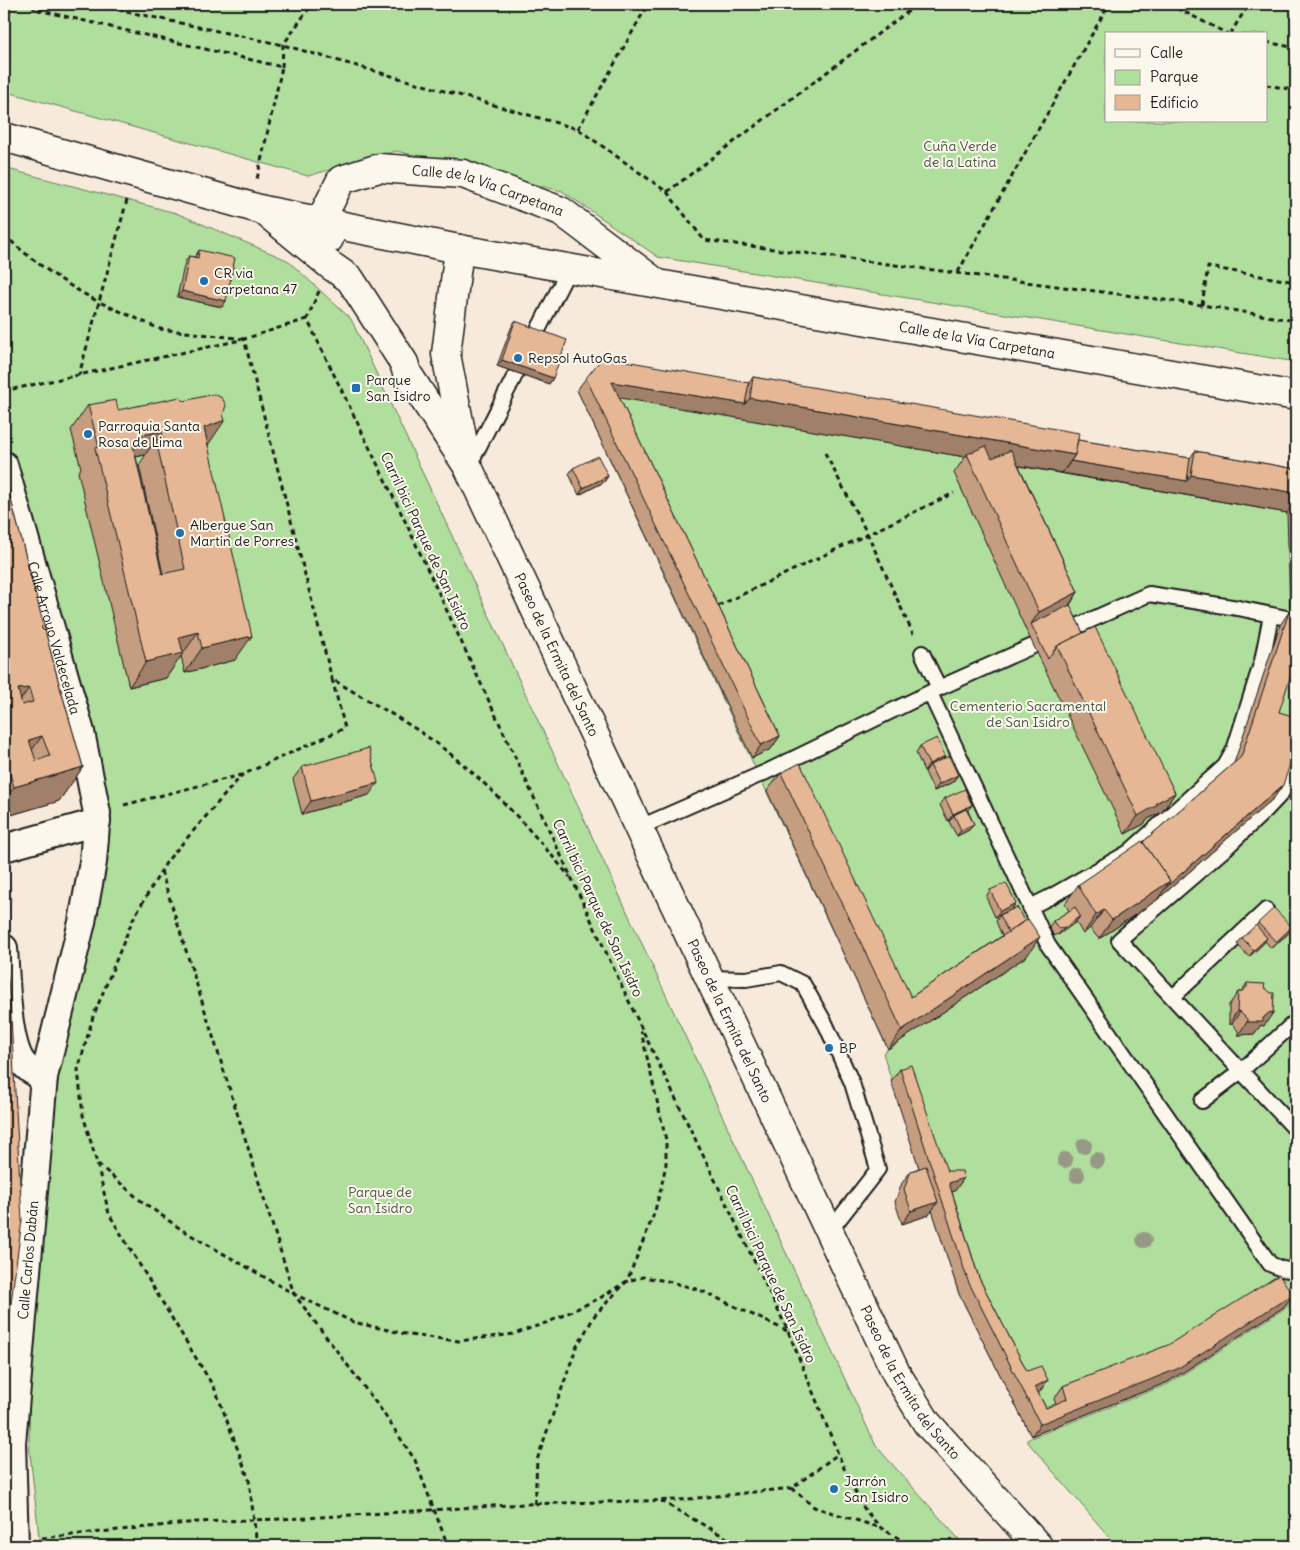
<svg xmlns="http://www.w3.org/2000/svg" width="1300" height="1550" viewBox="0 0 1300 1550" font-family="Delius,sans-serif">
<style>
.green{fill:#b0de9d;stroke:#667d5c;fill-rule:evenodd}
.lines{fill:none;stroke-linecap:round;stroke-linejoin:round}
.service-casing{stroke:#1c1c1c;stroke-width:18}
.minor-casing{stroke:#1c1c1c;stroke-width:30}
.tertiary-casing{stroke:#1c1c1c;stroke-width:31}
.path{stroke:#1c1c1c;stroke-width:3;stroke-dasharray:5 4;stroke-linecap:butt}
.service{stroke:#fbf7ec;stroke-width:14}
.minor{stroke:#fbf7ec;stroke-width:26}
.tertiary{stroke:#fbf7ec;stroke-width:28}
.tree{fill:#979987}
.wall{fill:#c59d80;stroke:#1c1c1c;fill-rule:evenodd}
.shaded-wall{fill:#a08068;stroke:#1c1c1c}
.building{fill:#e5b795;stroke:#1c1c1c;fill-rule:evenodd}
.poi-dot{fill:#1f6fb2;stroke:#fbf7ec;stroke-width:2}
.labels{text-anchor:middle;dominant-baseline:central;stroke-width:4;stroke-linejoin:round;paint-order:stroke}
.park-label{font-size:14px;fill:#485643;stroke:#fbf7ec}
.street-label{font-size:14px;fill:#1c1c1c;stroke:#fbf7ec}
.poi-label{font-size:14px;fill:#1c1c1c;stroke:#fbf7ec;text-anchor:start}
</style>
<rect width="100%" height="100%" fill="#f7eadb"/>
<filter id="ink" filterUnits="userSpaceOnUse"><feTurbulence type="fractalNoise" baseFrequency=".02" numOctaves="2"/><feDisplacementMap in="SourceGraphic" scale="10" xChannelSelector="R" yChannelSelector="G"/><feConvolveMatrix kernelMatrix="1 2 1 2 8 2 1 2 1" color-interpolation-filters="sRGB"/></filter>
<g filter="url(#ink)">
<g class="green">
<path d="M4,4H1296V362L658,257L562,191L396,151L308,176L4,91ZM1106,34H1266V121H1106Z"/>
<path d="M4,168L176,213L287,260L351,319L876,1446L965,1546H40L29,1444L30,1246L97,822L4,465Z"/>
<path d="M594,370L1296,482V1298L1168,1382L1031,1436L959,1294L883,1053L888,1049L577,390Z"/>
<path d="M1296,1301V1546H1117L1026,1440L1168,1384Z"/>
</g>
<g class="lines">
<defs>
<g id="service">
<path d="M470,464L569,269"/>
<path d="M922,653L939,688"/>
<path d="M930,693L1048,945L1270,1264L1282,1269L1296,1271"/>
<path d="M1296,755L1292,774L1281,794L1266,810L1226,848L1119,940L1296,1130"/>
<path d="M638,828L766,772L939,688L1149,594L1238,608L1296,620"/>
<path d="M1030,907L1050,897L1129,852L1225,766L1234,750L1262,661L1271,615"/>
<path d="M709,978L746,979L781,973L803,984L826,1025L852,1083L878,1169L829,1232"/>
<path d="M1173,997L1266,910"/>
<path d="M1202,1101L1241,1071L1296,1021"/>
</g>
<g id="minor">
<path id="s1" d="M4,465L81,732L97,813L93,862L82,922L44,1077L12,1443L15,1546"/>
<path d="M4,848L97,822"/>
<path d="M4,948C6,976 7,1041 22,1062C27,1069 36,1074 44,1077"/>
</g>
<g id="tertiary">
<path id="s2" d="M4,137L263,210L459,249L1296,396"/>
<path id="s3" d="M263,210L330,265L350,279L404,363L407,373L468,467L896,1373L927,1423L1038,1546"/>
<path id="s4" d="M329,239L320,222L341,180L379,168L463,174L561,211L655,282"/>
<path d="M459,249L446,354L465,453"/>
</g>
</defs>
<use href="#service" class="service-casing"/>
<use href="#minor" class="minor-casing"/>
<use href="#tertiary" class="tertiary-casing"/>
<g class="path">
<path d="M35,4L34,9L282,67L257,179"/>
<path d="M91,4L283,45L578,129L667,192L704,240L1202,305L1296,321"/>
<path d="M1169,4L1228,34"/>
<path d="M1230,34L1249,4"/>
<path d="M1266,42L1296,48"/>
<path d="M282,67L283,45L312,4"/>
<path d="M1266,85L1296,90"/>
<path d="M4,91L7,92L9,6L14,4"/>
<path d="M578,129L648,4"/>
<path d="M667,192L918,4"/>
<path d="M127,200L99,302L160,329L244,339"/>
<path d="M4,235C33,261 64,284 99,302L79,375"/>
<path d="M958,272L1109,4"/>
<path d="M319,291L307,319L406,523L640,1025L788,1331L848,1478L865,1510L881,1528L900,1539L907,1546"/>
<path d="M1202,305L1208,267L1296,282"/>
<path d="M307,319L244,339L332,679"/>
<path d="M4,391L241,340"/>
<path d="M825,453L868,535L913,634"/>
<path d="M718,606L954,493"/>
<path d="M124,805L241,775"/>
<path d="M161,871L294,1294L382,1411L415,1460L448,1546"/>
<path d="M98,1164L140,1200L182,1230L294,1294L353,1322L410,1335L459,1341L514,1334L551,1321L600,1298L627,1281L643,1277L667,1281L700,1290L787,1331"/>
<path d="M792,1488L814,1507L878,1527"/>
<path d="M661,1501L741,1546"/>
<path d="M535,1504L537,1460L576,1348L595,1315L627,1281L654,1214L661,1188L666,1164V1140L641,1031"/>
<path d="M42,1538L197,1522L306,1518L524,1504L679,1500L792,1488L838,1454"/>
<path d="M257,1546L249,1480L216,1391L109,1214L97,1163L83,1115L78,1070L93,1017L133,919L167,861L242,775L345,728L332,679C373,704 417,726 454,757C497,792 534,834 570,877"/>
</g>
<use href="#service" class="service"/>
<use href="#minor" class="minor"/>
<use href="#tertiary" class="tertiary"/>
</g>
<g class="tree">
<circle cx="1084" cy="1146" r="8"/>
<circle cx="1065" cy="1160" r="8"/>
<circle cx="1097" cy="1160" r="8"/>
<circle cx="1077" cy="1175" r="8"/>
<circle cx="1144" cy="1240" r="8"/>
</g>
<g class="wall">
<path d="M199,250L226,301L222,307L177,297L185,262L189,256L195,257Z"/>
<path d="M515,321L553,378L549,384L497,366L511,328Z"/>
<path d="M753,377L1078,440L1190,458L1195,451L1296,469V608L1290,607L1287,513L1019,466L1078,592L1070,605L1083,633L1175,793L1162,812L1148,819L1144,824L1125,834L1026,630L954,473L965,457L619,397L780,736L771,749L752,758L577,390L586,378L749,383Z"/>
<path d="M88,405L118,410L208,445L235,660L185,673L181,656L166,678L129,687L78,472L81,468L71,430ZM145,455V456L139,465L163,574H162L136,457Z"/>
<path d="M573,468L608,476L604,482L579,495L569,474Z"/>
<path d="M4,473L58,680L83,767L59,801L4,817Z"/>
<path d="M1289,612L1279,712L1274,798L1157,900L1099,939L1090,928L1083,934L1076,922L1058,935L1057,934L1054,936L1049,927L1053,921L1069,911L1065,904L1078,885L1143,842L1234,763L1280,625Z"/>
<path d="M920,746L943,759L953,782L934,791L925,772L927,769L924,771L916,753Z"/>
<path d="M302,767L369,795L302,814L293,779Z"/>
<path d="M781,773L911,997L1002,936L996,921L1000,915L995,917L986,897L990,890L1016,903L1012,909L1027,956L888,1049L767,791Z"/>
<path d="M945,798L968,811L974,824L969,830L957,836L949,822L951,819L948,821L940,805Z"/>
<path d="M1258,923L1288,934L1271,948L1265,941L1249,957L1237,944L1242,938L1256,926Z"/>
<path d="M1247,983L1264,1026L1261,1025L1254,1034L1238,1035V1031L1232,1024H1229V1005L1238,992H1241Z"/>
<path d="M900,1069L955,1191L952,1192L979,1278L1046,1408L1056,1404L1054,1399L1063,1386L1284,1307L1168,1382L1031,1436L959,1294L932,1210L929,1215L902,1224L895,1202L902,1183L911,1171L919,1168L891,1081Z"/>
</g>
<g class="shaded-wall">
<path d="M182,291L226,301L222,307L177,297Z"/>
<path d="M502,360L553,378L549,384L497,366Z"/>
<path d="M612,382L745,404L750,398L1075,455L1062,473L968,457L967,454L965,457L603,395Z"/>
<path d="M225,420L208,445L204,428Z"/>
<path d="M162,431L145,455L128,458L137,436Z"/>
<path d="M1071,461L1187,481L1191,475L1296,493V499L1287,513L1062,473Z"/>
<path d="M608,476L604,482L579,495L583,488Z"/>
<path d="M1078,592L1065,611L1031,624L1039,612Z"/>
<path d="M1296,599V608L1290,607Z"/>
<path d="M198,632L166,678L129,687L146,662L179,637Z"/>
<path d="M252,636L235,660L185,673L202,648Z"/>
<path d="M29,688L5,722L18,689Z"/>
<path d="M42,736L18,770L29,740Z"/>
<path d="M780,736L771,749L752,758L761,745Z"/>
<path d="M945,756L941,763L930,765L927,769L924,771L929,764Z"/>
<path d="M83,767L59,801L4,817V802L14,787Z"/>
<path d="M958,775L953,782L934,791L939,784Z"/>
<path d="M378,783L369,795L302,814L311,801Z"/>
<path d="M1283,785L1274,798L1157,900L1166,887Z"/>
<path d="M1175,793L1162,812L1148,819L1144,824L1125,834L1138,816L1156,803Z"/>
<path d="M972,805L968,811L954,815L951,819L948,821L953,814Z"/>
<path d="M974,824L969,830L957,836L961,830Z"/>
<path d="M1170,881L1157,900L1099,939L1112,920Z"/>
<path d="M1016,903L1011,910L995,917L1000,911Z"/>
<path d="M1104,910L1090,928L1083,934L1096,915Z"/>
<path d="M1080,916L1076,922L1058,935L1063,929Z"/>
<path d="M1292,927L1288,934L1271,948L1276,942Z"/>
<path d="M1040,937L1027,956L888,1049L902,1030Z"/>
<path d="M1267,938L1263,944L1249,957L1254,950Z"/>
<path d="M1237,1011L1240,1012L1232,1024H1229Z"/>
<path d="M1270,1012L1273,1013L1264,1026L1261,1025L1254,1034L1238,1035L1247,1022L1263,1018Z"/>
<path d="M964,1178L955,1191L940,1195L949,1183Z"/>
<path d="M938,1202L929,1215L902,1224L911,1211Z"/>
<path d="M1293,1294L1284,1307L1168,1382L1031,1436L1040,1424Z"/>
<path d="M1048,1380L1039,1393L1026,1400L1035,1387Z"/>
</g>
<g class="building">
<path d="M199,250L235,258L226,301L182,291L189,256L198,258Z"/>
<path d="M515,321L567,340L553,378L502,360Z"/>
<path d="M603,357L749,383L745,404L612,382L780,736L761,745L586,378Z"/>
<path d="M753,377L1079,433L1075,455L750,398Z"/>
<path d="M214,394L222,398L226,405L223,415L225,420L204,428L252,636L202,648L198,632L179,637L183,653L146,662L95,448L99,447L88,405L116,400L118,410L180,397L184,401ZM162,431L163,439L156,440L185,569L162,574L133,445L138,444L137,436Z"/>
<path d="M1078,440L1190,458L1187,481L1071,461L1075,455Z"/>
<path d="M986,446L992,458L1011,450L1078,592L1039,612L967,454Z"/>
<path d="M1195,451L1296,469V493L1191,475Z"/>
<path d="M598,456L608,476L583,488L573,468Z"/>
<path d="M4,473L58,680L83,767L14,787L4,754L9,753L4,735V723H5L4,720ZM29,688L33,702L22,705L18,689ZM42,736L50,756L36,761L29,740Z"/>
<path d="M1070,605L1083,633L1057,646L1048,659L1031,624Z"/>
<path d="M1289,612L1296,614V659L1279,712L1296,717V747L1283,785L1166,887L1170,881L1143,842L1241,757Z"/>
<path d="M1095,627L1175,793L1156,803L1157,805L1138,816L1057,646Z"/>
<path d="M937,738L945,756L929,764L920,746Z"/>
<path d="M369,748L378,783L311,801L302,767Z"/>
<path d="M949,756L958,775L939,784L930,765Z"/>
<path d="M800,763L911,997L1028,919L1040,937L902,1030L781,773Z"/>
<path d="M965,789L972,805L953,814L945,798Z"/>
<path d="M966,809L974,824L961,830L954,815Z"/>
<path d="M1142,841L1170,881L1112,920L1104,910L1096,915L1078,885Z"/>
<path d="M1006,883L1016,903L1000,911L990,890Z"/>
<path d="M1017,907L1024,921L1008,932L1000,915Z"/>
<path d="M1075,907L1080,916L1063,929L1061,928L1059,929L1053,921Z"/>
<path d="M1274,908L1292,927L1276,942L1258,923Z"/>
<path d="M1256,925L1267,938L1254,950L1242,938Z"/>
<path d="M4,944L10,999L22,1220L6,1340L4,1349Z"/>
<path d="M1247,983L1265,984L1264,987L1271,993H1274L1273,1013L1270,1012L1263,1018V1022H1247V1019L1240,1012L1237,1011L1238,992H1241L1247,987Z"/>
<path d="M911,1065L947,1171H962L964,1178L949,1183L979,1278L1027,1371L1041,1366L1048,1380L1035,1387L1046,1408L1067,1399L1063,1386L1168,1345L1279,1275L1293,1294L1177,1369L1040,1424L968,1281L900,1069Z"/>
<path d="M926,1166L938,1202L911,1211L904,1189L911,1171Z"/>
</g>
</g>
<g class="poi-dot">
<circle cx="204" cy="281" r="5"/>
<circle cx="518" cy="358" r="5"/>
<rect x="351" y="383" width="10" height="10" rx="2.5"/>
<circle cx="88" cy="434" r="5"/>
<circle cx="180" cy="533" r="5"/>
<circle cx="829" cy="1048" r="5"/>
<circle cx="834" cy="1489" r="5"/>
</g>
<g class="labels">
<g class="park-label">
<text x="960" y="146">Cuña Verde<tspan x="960" dy="16">de la Latina</tspan></text>
<text x="1028" y="706">Cementerio Sacramental<tspan x="1028" dy="16">de San Isidro</tspan></text>
<text x="380" y="1192">Parque de<tspan x="380" dy="16">San Isidro</tspan></text>
</g>
<g class="street-label">
<text stroke="none"><textPath href="#s4" startOffset="218">Calle de la Vía Carpetana</textPath></text>
<text stroke="none"><textPath href="#s2" startOffset="995">Calle de la Vía Carpetana</textPath></text>
<text transform="translate(426 541) rotate(65)">Carril bici Parque de San Isidro</text>
<text stroke="none"><textPath href="#s1" startOffset="180">Calle Arroyo Valdecelada</textPath></text>
<text stroke="none"><textPath href="#s3" startOffset="541">Paseo de la Ermita del Santo</textPath></text>
<text transform="translate(598 908) rotate(65)">Carril bici Parque de San Isidro</text>
<text stroke="none"><textPath href="#s3" startOffset="946">Paseo de la Ermita del Santo</textPath></text>
<text transform="translate(28 1260) rotate(-85)">Calle Carlos Dabán</text>
<text transform="translate(771 1274) rotate(65)">Carril bici Parque de San Isidro</text>
<text stroke="none"><textPath href="#s3" startOffset="1351">Paseo de la Ermita del Santo</textPath></text>
</g>
<g class="poi-label">
<text x="214" y="273">CR via<tspan x="214" dy="16">carpetana 47</tspan></text>
<text x="528" y="358">Repsol AutoGas</text>
<text x="366" y="380">Parque<tspan x="366" dy="16">San Isidro</tspan></text>
<text x="98" y="426">Parroquia Santa<tspan x="98" dy="16">Rosa de Lima</tspan></text>
<text x="190" y="525">Albergue San<tspan x="190" dy="16">Martín de Porres</tspan></text>
<text x="839" y="1048">BP</text>
<text x="844" y="1481">Jarrón<tspan x="844" dy="16">San Isidro</tspan></text>
</g>
</g>
<rect width="1300" height="1550" fill="none" stroke="#fbf7ec" stroke-width="20"/>
<rect x="10" y="10" width="1280" height="1530" fill="none" stroke="#1c1c1c" stroke-width="2" filter="url(#ink)"/>
<rect x="1105" y="32" width="162" height="90" fill="#fbf7ec" stroke="#a29f99"/>
<rect x="1115" y="49" width="25" height="8" fill="#fbf7ec" stroke="#a29f99"/>
<text x="1150" y="58" font-size="15" fill="#1c1c1c">Calle</text>
<rect x="1115" y="70" width="25" height="15" fill="#b0de9d" stroke="#a29f99"/>
<text x="1150" y="82" font-size="15" fill="#1c1c1c">Parque</text>
<rect x="1115" y="95" width="25" height="15" fill="#e5b795" stroke="#a29f99"/>
<text x="1150" y="108" font-size="15" fill="#1c1c1c">Edificio</text>
</svg>
